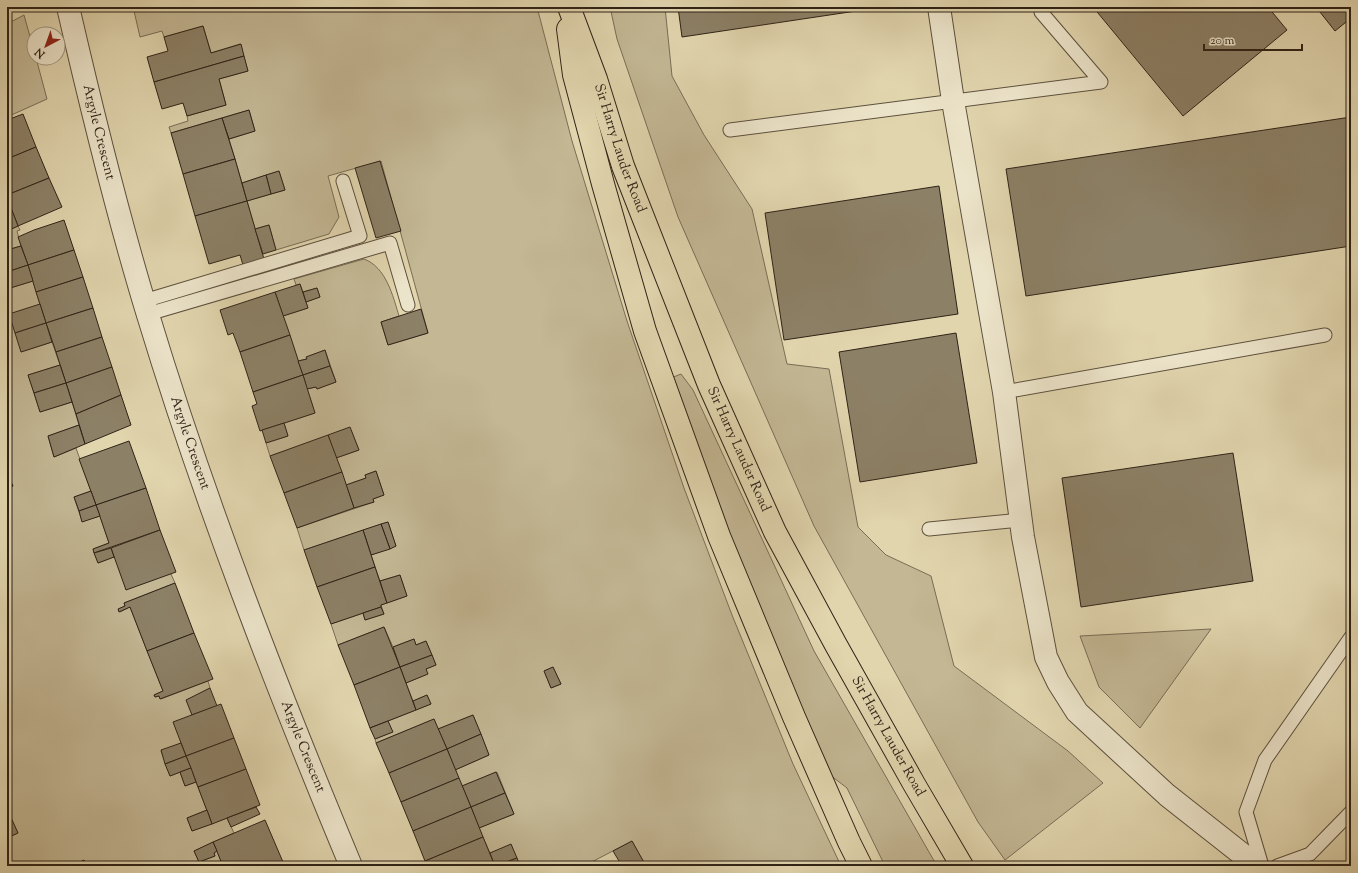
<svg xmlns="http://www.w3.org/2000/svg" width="1358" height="873" viewBox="0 0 1358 873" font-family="'Sorts Mill Goudy',serif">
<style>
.green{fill:#c3b794;stroke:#796d56;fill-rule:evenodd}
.building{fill:#8c8066;stroke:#2f2317}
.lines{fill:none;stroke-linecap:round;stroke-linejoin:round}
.service-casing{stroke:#5c503d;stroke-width:15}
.minor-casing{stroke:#5c503d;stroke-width:24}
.primary-casing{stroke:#2f2317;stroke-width:24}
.service{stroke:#ece4ca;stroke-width:13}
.minor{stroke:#ece4ca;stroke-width:22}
.primary{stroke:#e1d5ae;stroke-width:22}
.labels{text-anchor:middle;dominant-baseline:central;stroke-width:3.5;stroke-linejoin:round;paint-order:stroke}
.street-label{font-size:14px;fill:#2f2317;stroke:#ece4ca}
</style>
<rect width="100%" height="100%" fill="#e1d5ae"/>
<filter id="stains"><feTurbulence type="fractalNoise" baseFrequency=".005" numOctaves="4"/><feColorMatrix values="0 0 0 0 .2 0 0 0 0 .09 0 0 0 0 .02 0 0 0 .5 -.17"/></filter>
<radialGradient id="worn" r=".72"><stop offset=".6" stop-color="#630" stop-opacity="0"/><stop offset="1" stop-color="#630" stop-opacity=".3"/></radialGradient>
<g class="green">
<path d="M150,7H537L572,141L627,321L684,488L732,615L793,764L841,866H646L632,841L584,866H520L511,845L490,853L479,828L514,814L497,772L462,786L455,770L489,755L473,715L438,729L434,719L376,743L375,739L392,732L388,721L431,704L427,695L413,701L406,683L427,674L426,669L436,665L426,641L416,645L414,639L393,647L384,627L338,645L331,624L363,613L365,620L384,614L381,605L407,596L400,575L380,581L371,555L396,546L388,522L304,550L297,528L374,502L373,499L384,495L376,471L365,475L366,478L346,485L336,458L359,450L350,428L270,456L266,443L288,436L284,423L315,413L307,389L316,387L317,389L336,382L325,350L307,357V359L298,361L283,316L308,308L306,302L320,297L317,288L303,292L300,284L296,285L294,279L364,259C386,267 393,296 399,316L381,322L388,345L428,333L381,161L328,176L339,217L329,234L276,250L269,225L255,229L247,201L285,190L279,171L242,183L229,139L255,131L249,110L171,133L169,127L188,121L187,116L226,105L219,79L248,71L240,44L211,53L203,26L164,37L162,31L140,37L134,11ZM553,667L561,684L551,688L544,671Z"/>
<path d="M610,7H665L672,76L704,135L752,209L787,364L829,369L858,527L886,555L931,576L954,666L1068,751L1103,783L1005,860L978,822L814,526L678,217L617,39Z"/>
<path d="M24,15L34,51V58H36L47,99L7,117V66L11,64L7,54V24Z"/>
<path d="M18,226L20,230L17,231L21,246L7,250V231Z"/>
<path d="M33,281L40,304L21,352L52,342L60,365L28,375L40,412L72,402L79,425L48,436L54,457L76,448L91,491L74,497L82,521L100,516L109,543L93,549L98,563L114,557L171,574L175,583L124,603L125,606L119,609L120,612L130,607L163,691L154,695L155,697L159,696L161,699L208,681L210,688L187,700L192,715L181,743L161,751L170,776L180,772L185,786L196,782L207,810L187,818L192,831L227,818L234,833L194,851L199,862L215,856L214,853L217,851L223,866H7V838L18,833L8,812H7V489L13,486L7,474V289Z"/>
<path d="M681,374L693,390L814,651L937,866H885L847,788L821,768L775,663L671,378Z"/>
<path d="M1211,629L1140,728L1099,687L1080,636Z"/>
</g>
<g class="building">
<path d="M678,7H883L682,37Z"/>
<path d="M1093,7H1268L1287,30L1183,116Z"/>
<path d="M1316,7H1351V18L1335,31Z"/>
<path d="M203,26L211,53L241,44L244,56L154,82L147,57L168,51L164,37Z"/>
<path d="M244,56L248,71L219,79L226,105L187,116L183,103L162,109L154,82Z"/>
<path d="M249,110L255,131L229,139L222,118Z"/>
<path d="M23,114L36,147L7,159V120Z"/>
<path d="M1351,117V246L1026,296L1006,169Z"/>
<path d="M222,118L235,159L183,174L171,133Z"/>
<path d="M36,147L49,178L7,195V159Z"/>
<path d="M235,159L247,201L195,216L183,174Z"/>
<path d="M380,161L401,231L376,238L355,168Z"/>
<path d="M279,171L285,190L271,194L266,175Z"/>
<path d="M266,175L271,194L247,201L242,183Z"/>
<path d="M49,178L62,207L18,226L7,199V195Z"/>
<path d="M939,186L958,314L784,340L765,213Z"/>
<path d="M247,201L264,259L243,265L240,255L209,264L195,216Z"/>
<path d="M10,205L18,226L7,231V206Z"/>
<path d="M64,220L74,250L28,265L18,237L34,230Z"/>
<path d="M269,225L276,250L263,254L255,229Z"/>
<path d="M21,246L28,265L7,272V250Z"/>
<path d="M74,250L83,277L36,292L28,265Z"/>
<path d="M28,265L33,281L7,289V272Z"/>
<path d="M83,277L93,308L46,323L36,292Z"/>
<path d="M300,284L308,308L283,316L275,292Z"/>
<path d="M317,288L320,297L306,302L303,292Z"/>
<path d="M275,292L290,335L240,352L233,333L228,335L220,310Z"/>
<path d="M40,304L46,323L15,333L9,314Z"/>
<path d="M93,308L102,337L56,352L46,323Z"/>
<path d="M421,309L428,333L388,345L381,322Z"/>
<path d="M46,323L52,342L21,352L15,333Z"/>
<path d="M956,333L977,463L860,482L839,352Z"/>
<path d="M290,335L303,375L253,392L240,352Z"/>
<path d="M102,337L112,367L66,383L56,352Z"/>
<path d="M325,350L330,366L303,375L298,361L307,359L306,357Z"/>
<path d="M60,365L66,383L34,393L28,375Z"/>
<path d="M330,366L336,382L317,389L316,387L307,389L303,375Z"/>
<path d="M112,367L121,395L76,414L66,383Z"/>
<path d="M303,375L315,413L260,431L252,406L257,404L253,392Z"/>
<path d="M66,383L72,402L40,412L34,393Z"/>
<path d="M121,395L131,425L85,444L76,414Z"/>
<path d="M284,423L288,436L266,443L262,430Z"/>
<path d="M79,425L85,444L54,457L48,436Z"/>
<path d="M350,427L359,450L336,458L328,435Z"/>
<path d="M328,435L342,472L284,493L270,456Z"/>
<path d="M129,441L146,488L96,505L79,459Z"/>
<path d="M1233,453L1253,581L1081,607L1062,478Z"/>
<path d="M376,471L384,495L373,499L374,502L354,508L346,485L366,478L365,475Z"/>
<path d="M342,472L354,508L297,528L284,493Z"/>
<path d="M7,474L13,486L7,489Z"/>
<path d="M146,488L160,530L94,553L93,549L109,543L96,505Z"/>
<path d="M91,491L96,505L79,511L74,497Z"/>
<path d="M96,505L100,516L82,522L79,511Z"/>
<path d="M388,522L396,546L390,549L381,524Z"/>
<path d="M381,524L390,549L371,555L363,530Z"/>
<path d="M160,530L176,572L126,590L111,548Z"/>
<path d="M363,530L375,567L317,587L304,550Z"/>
<path d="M111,548L114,557L98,563L94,553Z"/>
<path d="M375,567L387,603L381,605V607L331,624L317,587Z"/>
<path d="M400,575L407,596L387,603L380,581Z"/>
<path d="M175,583L194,633L147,651L130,607L119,612L118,609L125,606L124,603Z"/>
<path d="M381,607L384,614L365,620L363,613Z"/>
<path d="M384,627L400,667L354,685L338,645Z"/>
<path d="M194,633L213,679L160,699L159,696L155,697L154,695L163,691L147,651Z"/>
<path d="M414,639L416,645L426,641L432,655L400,667L393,647Z"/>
<path d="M432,655L436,665L426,669L428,674L406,683L400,667Z"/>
<path d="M400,667L416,710L370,728L354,685Z"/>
<path d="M553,667L561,684L551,688L544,671Z"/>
<path d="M210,688L217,706L192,715L186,700Z"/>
<path d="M427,695L431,704L416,710L413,701Z"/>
<path d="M221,704L234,738L186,756L173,722Z"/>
<path d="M473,715L481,734L447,749L438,729Z"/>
<path d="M434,719L447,749L389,773L376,743Z"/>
<path d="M388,721L393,732L375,739L370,728Z"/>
<path d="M481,734L489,755L455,770L447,749Z"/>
<path d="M234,738L246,769L198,787L186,756Z"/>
<path d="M181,743L186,756L165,764L161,750Z"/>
<path d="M447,749L459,778L401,802L389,773Z"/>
<path d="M186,756L191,768L170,776L165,764Z"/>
<path d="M191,768L196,782L185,786L180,772Z"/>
<path d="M246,769L260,805L212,824L198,787Z"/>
<path d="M496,772L505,793L471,807L462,786Z"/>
<path d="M459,778L471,807L413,831L401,802Z"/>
<path d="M505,793L514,814L479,828L471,807Z"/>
<path d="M256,807L260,814L231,827L227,818Z"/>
<path d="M471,807L483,837L425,861L413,831Z"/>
<path d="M207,810L212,824L192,831L187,818Z"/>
<path d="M8,811L18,833L7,838V812Z"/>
<path d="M265,820L283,862L275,866H223L213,842Z"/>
<path d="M483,837L495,866H427L425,861Z"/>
<path d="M632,841L646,866H622L613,851Z"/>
<path d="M213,842L217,851L214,853L215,856L199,862L194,851Z"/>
<path d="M511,844L517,858L495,866L490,853Z"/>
<path d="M517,858L520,866H497Z"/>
<path d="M84,860L87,866H71Z"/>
</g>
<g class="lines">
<defs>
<g id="service">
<path d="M730,130L1101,82L1041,12"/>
<path d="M144,301L360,236L343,181"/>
<path d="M148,314L390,243L408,305"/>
<path d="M1004,392L1325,335"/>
<path d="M929,529L1021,520"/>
<path d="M1262,866L1246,812L1265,760L1351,637"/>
<path d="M1277,866L1310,854L1351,812"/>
</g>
<g id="minor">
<path id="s1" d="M68,7C92,111 117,214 148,315C205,503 276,686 351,866"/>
<path d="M939,7L953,101L1004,392L1023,537L1046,657L1058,682L1077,712L1167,795L1257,866"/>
</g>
<g id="primary">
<path id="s2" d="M569,7L596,79L623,166L709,385L775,532L836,645L914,784L962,866"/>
<path d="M568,29L574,75L603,184L645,331L719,536L794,717L849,842L861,866"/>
</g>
</defs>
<use href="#service" class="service-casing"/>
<use href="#minor" class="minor-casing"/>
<use href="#primary" class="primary-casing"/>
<use href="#service" class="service"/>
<use href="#minor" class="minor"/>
<use href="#primary" class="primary"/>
</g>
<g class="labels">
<g class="street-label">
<text stroke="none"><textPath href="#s1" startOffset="129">Argyle Crescent</textPath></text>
<text stroke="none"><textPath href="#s2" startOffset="150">Sir Harry Lauder Road</textPath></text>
<text stroke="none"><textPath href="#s1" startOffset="453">Argyle Crescent</textPath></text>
<text stroke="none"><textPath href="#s2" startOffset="474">Sir Harry Lauder Road</textPath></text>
<text stroke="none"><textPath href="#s2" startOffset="798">Sir Harry Lauder Road</textPath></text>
<text stroke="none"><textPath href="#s1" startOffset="777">Argyle Crescent</textPath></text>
</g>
</g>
<rect width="1358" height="873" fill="none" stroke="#e1d5ae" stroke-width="24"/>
<rect x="8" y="8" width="1342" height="857" fill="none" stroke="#2f2317" stroke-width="2"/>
<rect x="12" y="12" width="1334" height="849" fill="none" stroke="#2f2317"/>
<g transform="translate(46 46) rotate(221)"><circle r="19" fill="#ece4ca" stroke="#a09782"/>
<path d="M0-3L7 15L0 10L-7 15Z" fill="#8f2418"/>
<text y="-6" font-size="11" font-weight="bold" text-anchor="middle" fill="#2f2317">N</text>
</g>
<path d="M1204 44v6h98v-6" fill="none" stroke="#2f2317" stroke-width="2"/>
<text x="1210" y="44" font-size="12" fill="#2f2317" stroke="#ece4ca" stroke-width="3" paint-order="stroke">20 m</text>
<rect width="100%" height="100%" filter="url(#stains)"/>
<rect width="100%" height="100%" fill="url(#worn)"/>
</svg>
